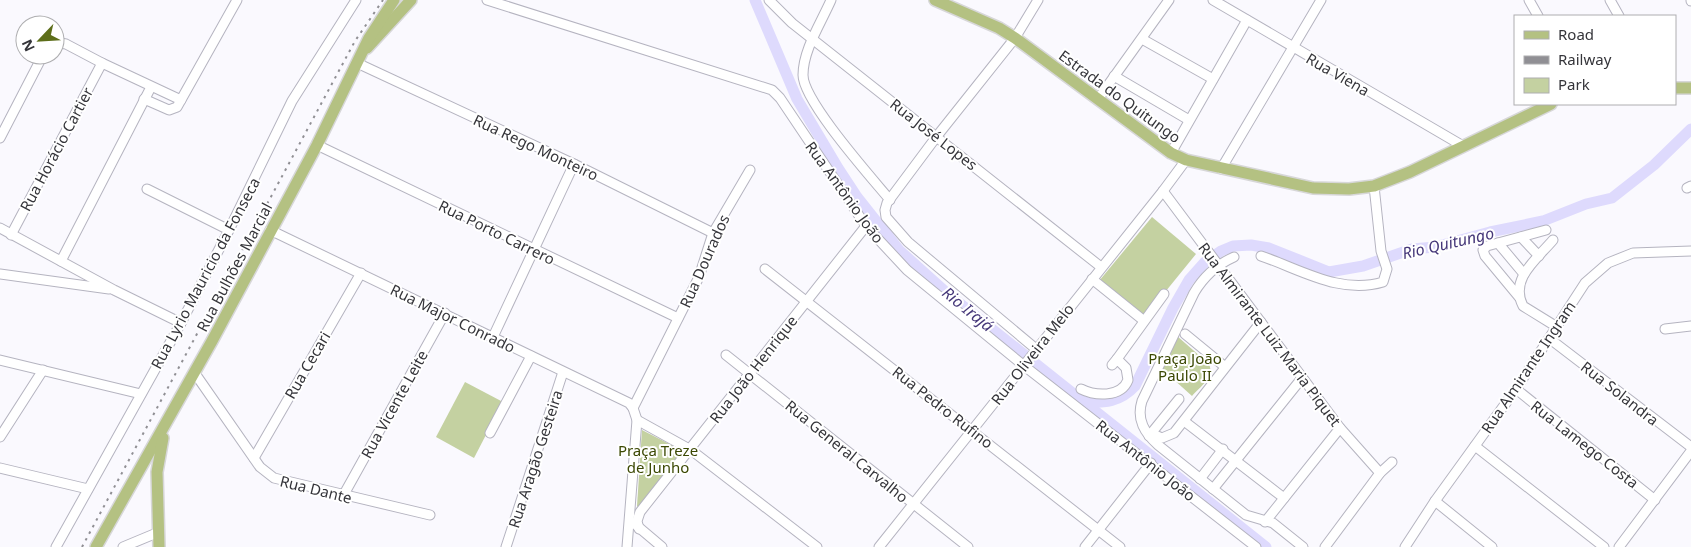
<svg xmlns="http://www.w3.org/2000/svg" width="1691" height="547" viewBox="0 0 1691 547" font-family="'Noto Sans',sans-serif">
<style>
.green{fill:#c4d1a1}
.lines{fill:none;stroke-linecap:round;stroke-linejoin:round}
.river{stroke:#dedafd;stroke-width:11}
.minor-casing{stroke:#b5b4c0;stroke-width:11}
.major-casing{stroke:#d7d7d8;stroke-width:14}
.minor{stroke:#fff;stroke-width:9}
.major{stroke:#b4c182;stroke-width:11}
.rail{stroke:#908f94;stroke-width:2;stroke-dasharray:2.5 5;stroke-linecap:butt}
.labels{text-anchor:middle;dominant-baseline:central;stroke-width:4;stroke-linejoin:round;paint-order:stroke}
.street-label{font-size:15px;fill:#35353a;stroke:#fff}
.park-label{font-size:15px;fill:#3b4803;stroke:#fff}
.water-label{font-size:16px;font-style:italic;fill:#453779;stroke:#fff}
</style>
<rect width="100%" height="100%" fill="#faf9fe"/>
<g class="green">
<path d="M1152,217L1196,254L1144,318L1099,281Z"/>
<path d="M1177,336L1209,364C1215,377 1200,387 1192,396L1162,369Z"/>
<path d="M465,382L503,402L474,458L436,437Z"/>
<path d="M642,430L679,449L682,452L640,509L637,506Z"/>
</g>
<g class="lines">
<g class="river">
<path d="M755,0L797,99L838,168L857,197L899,250L948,294L1266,547"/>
<path d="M1084,402C1105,403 1120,402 1135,386L1173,308L1189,280L1205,262L1221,251L1233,246L1251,245L1269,248L1329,272L1363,266L1412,249L1435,247L1490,232L1543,221L1586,204L1612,198L1654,165L1691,129"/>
</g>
<defs>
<g id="minor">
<path d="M487,0L772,90L780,98L866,226L907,270L1023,365L1256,547"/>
<path d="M769,0L792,23L1101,267"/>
<path d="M831,0C821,23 803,50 803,75C803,101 871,177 890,200"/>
<path d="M1213,0L1463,146"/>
<path d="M1529,0L1538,16"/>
<path d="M1610,0L1619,16"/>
<path d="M1691,0V1"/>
<path d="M1142,39L1213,79"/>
<path d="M55,42L66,44L102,63L181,100"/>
<path d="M357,63L574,164L713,233"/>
<path d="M1114,76L1189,120"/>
<path d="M144,99L169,110L177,107L237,0"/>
<path d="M1098,99L1169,0"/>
<path d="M0,138L43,55"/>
<path d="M317,145L678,318"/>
<path d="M1171,153L1247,20"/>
<path d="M1221,169L1321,0"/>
<path d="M1687,188L1691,186"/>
<path d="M147,189L229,230"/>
<path d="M1163,191L1340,428L1380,473"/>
<path d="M0,228L114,290L181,323"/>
<path d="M270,230L629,403L633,408L637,420L627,547"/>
<path d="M11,235L102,63"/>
<path d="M1521,237L1539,256"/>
<path d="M1553,240C1537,259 1509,279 1523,306L1557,327"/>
<path d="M1498,243L1524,274"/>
<path d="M1261,256C1300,269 1340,295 1383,282L1387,269L1381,251L1374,186"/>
<path d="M1234,257C1216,265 1204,276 1194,293L1142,401C1136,420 1145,433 1158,445L1246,515L1273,523L1303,547"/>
<path d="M61,261L151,87"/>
<path d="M765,269L1120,547"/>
<path d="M0,274L109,289"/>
<path d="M1092,279L1143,320"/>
<path d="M1519,297L1485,256L1483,250L1487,246L1546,230"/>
<path d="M1665,329L1691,326"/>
<path d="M1185,334L1224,366"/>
<path d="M493,337L574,164"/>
<path d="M1550,339L1691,447"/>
<path d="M1036,349L908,242L886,217L885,210L887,203L937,136L1015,38L1038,0"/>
<path d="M726,355L968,547"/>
<path d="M1117,359L1164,294"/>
<path d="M0,360L141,394"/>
<path d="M194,372L260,467L274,478L430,515"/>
<path d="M1081,389C1095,396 1121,398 1128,380L1126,368L1117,359L1112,365"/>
<path d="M1516,389L1655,500"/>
<path d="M633,408L699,277L713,233L750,170"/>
<path d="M637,420L691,450L817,547"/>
<path d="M1184,421L1284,498"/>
<path d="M490,433L531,356"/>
<path d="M1151,433L1162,438L1174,433L1261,322"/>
<path d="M1149,436L1179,399"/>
<path d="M0,437L43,370"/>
<path d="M1475,446L1604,547"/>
<path d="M254,458L361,273"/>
<path d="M0,468L88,489"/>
<path d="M1200,479L1223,449"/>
<path d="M1213,489L1302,378"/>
<path d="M343,496L445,313"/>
<path d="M1435,501L1492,547"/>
<path d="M1265,522L1340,428"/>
<path d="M636,525L662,547"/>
<path d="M639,529L637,521L640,512L866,226"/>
<path d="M56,547L181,323L229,230L292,101L356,0"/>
<path d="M123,547L159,532"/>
<path d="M506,547L563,372"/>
<path d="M879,547L1163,191L1186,160"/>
<path d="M1085,547L1151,463"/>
<path d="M1325,547L1380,473L1392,462"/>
<path d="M1405,547L1435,501L1516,389L1585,283L1608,263L1633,253L1691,251"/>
<path d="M1619,547L1691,451"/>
</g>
<g id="major">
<path d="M935,0L999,28L1015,38L1171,153L1186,160L1313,188L1349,189L1374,186L1410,172L1551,104"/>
<path d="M367,48L411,0"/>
<path d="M1675,88H1691"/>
<path d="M96,547L212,341L317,145L369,38L394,0"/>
<path d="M159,547L157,472L163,438"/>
</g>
</defs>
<use href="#minor" class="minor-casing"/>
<use href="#major" class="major-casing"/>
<use href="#minor" class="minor"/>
<use href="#major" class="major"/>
<path class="rail" d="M82,547L355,41L383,0"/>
</g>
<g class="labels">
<g class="street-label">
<text transform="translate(1338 74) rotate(30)">Rua Viena</text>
<text transform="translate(1120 96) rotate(36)">Estrada do Quitungo</text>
<text transform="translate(934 134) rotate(38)">Rua José Lopes</text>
<text transform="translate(536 147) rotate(25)">Rua Rego Monteiro</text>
<text transform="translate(56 149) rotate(-62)">Rua Horácio Cartier</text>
<text transform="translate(845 192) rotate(54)">Rua Antônio João</text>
<text transform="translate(497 232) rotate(26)">Rua Porto Carrero</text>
<text transform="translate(704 261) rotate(-66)">Rua Dourados</text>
<text transform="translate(234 267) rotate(-62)">Rua Bulhões Marcial</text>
<text transform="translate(205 273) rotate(-62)">Rua Lyrio Mauricio da Fonseca</text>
<text transform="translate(453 318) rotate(26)">Rua Major Conrado</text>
<text transform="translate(1270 334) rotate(53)">Rua Almirante Luiz Maria Piquet</text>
<text transform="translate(1032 354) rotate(-52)">Rua Oliveira Melo</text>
<text transform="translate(307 365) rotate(-60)">Rua Cecari</text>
<text transform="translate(1528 367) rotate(-56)">Rua Almirante Ingram</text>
<text transform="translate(753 369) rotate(-52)">Rua João Henrique</text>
<text transform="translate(1620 393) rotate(38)">Rua Solandra</text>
<text transform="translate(394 404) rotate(-61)">Rua Vicente Leite</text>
<text transform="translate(943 407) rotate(38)">Rua Pedro Rufino</text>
<text transform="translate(1585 444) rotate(38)">Rua Lamego Costa</text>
<text transform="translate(847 451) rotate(39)">Rua General Carvalho</text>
<text transform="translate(535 459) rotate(-72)">Rua Aragão Gesteira</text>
<text transform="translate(1146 460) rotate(38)">Rua Antônio João</text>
<text transform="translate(316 489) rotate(14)">Rua Dante</text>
</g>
<g class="park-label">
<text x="1185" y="358">Praça João<tspan x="1185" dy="17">Paulo II</tspan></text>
<text x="658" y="450">Praça Treze<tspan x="658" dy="17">de Junho</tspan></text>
</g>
<g class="water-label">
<text transform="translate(1448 243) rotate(-13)">Rio Quitungo</text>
<text transform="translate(968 309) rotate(39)">Rio Irajá</text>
</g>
</g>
<rect x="1514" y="15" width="162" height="90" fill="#ffffff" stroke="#aeaeb0"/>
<rect x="1524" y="31" width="25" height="8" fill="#b4c182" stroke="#aeaeb0"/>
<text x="1558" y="40" font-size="15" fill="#35353a">Road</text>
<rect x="1524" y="56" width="25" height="8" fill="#908f94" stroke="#aeaeb0"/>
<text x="1558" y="65" font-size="15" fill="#35353a">Railway</text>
<rect x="1524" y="78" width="25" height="15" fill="#c4d1a1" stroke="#aeaeb0"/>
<text x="1558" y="90" font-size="15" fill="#35353a">Park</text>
<g transform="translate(40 40) rotate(245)"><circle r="24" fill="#ffffff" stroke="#aeaeb0"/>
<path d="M0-4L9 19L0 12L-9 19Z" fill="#5d6e1a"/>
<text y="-8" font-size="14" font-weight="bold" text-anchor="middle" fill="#35353a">N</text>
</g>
</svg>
